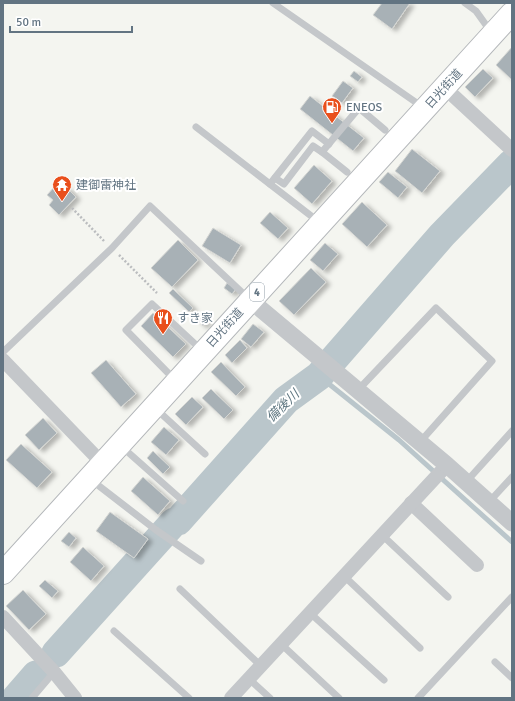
<svg xmlns="http://www.w3.org/2000/svg" width="515" height="701" viewBox="0 0 515 701" font-family="Signika,'Noto Sans JP',sans-serif">
<style>
.lines{fill:none;stroke-linecap:round;stroke-linejoin:round}
.stream{stroke:#bac6cb;stroke-width:5}
.river{stroke:#bac6cb;stroke-width:29}
.building{fill:#a8b1b6;stroke:#d5d6d3;filter:url(#shadow)}
.trunk-casing{stroke:#b4b7ba;stroke-width:24}
.path{stroke:#bbbdbf;stroke-width:2.5;stroke-dasharray:2 2;stroke-linecap:butt}
.service{stroke:#c4c7ca;stroke-width:7}
.minor{stroke:#c4c7ca;stroke-width:14}
.tertiary{stroke:#c4c7ca;stroke-width:17}
.trunk{stroke:#fff;stroke-width:22}
.labels{text-anchor:middle;dominant-baseline:central;stroke-width:4;stroke-linejoin:round;paint-order:stroke}
.shield{fill:#fff;stroke:#919ea8;stroke-width:1}
.shield-label{font-size:11px;font-weight:bold;fill:#627482}
.street-label{font-size:12px;fill:#627482;stroke:#fff}
.poi-label{font-size:12px;fill:#627482;stroke:#fff;text-anchor:start}
.water-label{font-size:13px;font-style:italic;fill:#5e7680;stroke:#fff}
</style>
<defs>
<filter id="shadow"><feDropShadow dx="4.5" dy="2.5" stdDeviation="2" flood-color="#0004"/></filter>
</defs>
<rect width="100%" height="100%" fill="#f4f5f0"/>
<g class="lines">
<path class="stream" d="M319,376L399,440L512,542"/>
<g class="river">
<path d="M56,653L174,522L178,521L286,400L319,376L442,235L512,163"/>
<path d="M16,698L36,675"/>
</g>
</g>
<g class="building">
<path d="M382,3H410L392,29L373,15Z"/>
<path d="M512,47V80L496,65Z"/>
<path d="M483,69L493,78L475,97L465,87Z"/>
<path d="M354,71L362,77L358,82L350,76Z"/>
<path d="M343,81L353,88L342,103L332,96Z"/>
<path d="M310,96L364,138L353,151L300,109Z"/>
<path d="M412,149L440,171L422,193L395,171Z"/>
<path d="M314,165L332,181L312,204L294,188Z"/>
<path d="M388,172L407,187L398,198L379,182Z"/>
<path d="M56,185L62,191L66,187L76,197L59,215L49,205L53,200L47,195Z"/>
<path d="M362,202L387,225L367,247L342,224Z"/>
<path d="M270,212L288,228L278,239L260,223Z"/>
<path d="M213,228L241,245L230,263L202,246Z"/>
<path d="M178,240L198,260L172,287L151,268Z"/>
<path d="M325,243L338,254L323,271L310,260Z"/>
<path d="M311,268L326,282L294,315L279,301Z"/>
<path d="M227,283L236,289L232,294L224,288Z"/>
<path d="M173,289L193,308L189,312L169,293Z"/>
<path d="M153,313L186,344L173,357L141,326Z"/>
<path d="M199,315L207,322L203,326L195,318Z"/>
<path d="M253,324L264,332L251,347L241,339Z"/>
<path d="M240,340L247,348L232,363L225,355Z"/>
<path d="M106,360L136,394L121,407L91,373Z"/>
<path d="M221,362L245,387L236,396L211,372Z"/>
<path d="M211,389L233,410L224,419L202,398Z"/>
<path d="M192,397L203,407L186,425L175,414Z"/>
<path d="M43,418L57,433L39,450L25,435Z"/>
<path d="M164,427L179,440L166,455L151,442Z"/>
<path d="M21,444L52,472L37,488L6,460Z"/>
<path d="M153,451L170,467L163,474L147,458Z"/>
<path d="M143,477L170,501L158,515L131,491Z"/>
<path d="M110,512L148,539L134,558L96,531Z"/>
<path d="M69,532L76,538L69,547L61,541Z"/>
<path d="M83,547L104,566L91,581L70,562Z"/>
<path d="M45,580L58,591L52,598L39,586Z"/>
<path d="M23,590L46,614L29,630L6,606Z"/>
</g>
<g class="lines">
<defs>
<path id="trunk" d="M3,573L512,13"/>
</defs>
<use href="#trunk" class="trunk-casing"/>
<g class="path">
<path d="M72,208L104,241"/>
<path d="M119,255L157,293"/>
</g>
<g class="service">
<path d="M273,3L424,108"/>
<path d="M465,3L476,11L491,32"/>
<path d="M196,127L319,222"/>
<path d="M347,172L322,152L359,108L385,130"/>
<path d="M275,178L284,184L313,146L322,152"/>
<path d="M270,184L312,131L329,144"/>
<path d="M3,352L112,248L150,206L249,299"/>
<path d="M175,380L126,330L152,304L194,343"/>
<path d="M358,390L436,308L492,361L420,442"/>
<path d="M155,408L205,454"/>
<path d="M121,446L183,501"/>
<path d="M90,479L156,530L201,561"/>
<path d="M466,482L512,431"/>
<path d="M489,502L512,477"/>
<path d="M382,535L448,597"/>
<path d="M344,576L420,648"/>
<path d="M180,589L261,666"/>
<path d="M310,613L384,680"/>
<path d="M114,631L189,698"/>
<path d="M281,644L339,698"/>
<path d="M495,662L512,678"/>
<path d="M249,679L270,698"/>
<path d="M32,698L54,672"/>
<path d="M418,698L512,597"/>
</g>
<g class="minor">
<path d="M445,88L512,150"/>
<path d="M3,360L102,463"/>
<path d="M411,503L477,565"/>
<path d="M3,617L54,672L75,698"/>
<path d="M231,698L447,465"/>
</g>
<path class="tertiary" d="M250,300L447,465L512,523"/>
<use href="#trunk" class="trunk"/>
</g>
<defs>
<symbol id="fuel-pin" viewBox="-11 -11 22 30"><path d="M0 17L-7.5 6A9.5 9.5 0 1 1 7.5 6Z" fill="#e94f1c" stroke="#fff"/><path d="M-5.5-6h7V0h2V4h1.3V-2.5L3-4.5l.8-.8L6-3V5H2.5V1h-1V6h-7ZM-4.2-4.7v3.2H.2V-4.7Z" fill="#fff"/></symbol>
<symbol id="temple-pin" viewBox="-11 -11 22 30"><path d="M0 17L-7.5 6A9.5 9.5 0 1 1 7.5 6Z" fill="#e94f1c" stroke="#fff"/><path d="M0-6L5-2H3V0L6.5 2.5H4V6H1.5V3h-3V6H-4V2.5H-6.5L-3 0V-2H-5Z" fill="#fff"/></symbol>
<symbol id="restaurant-pin" viewBox="-11 -11 22 30"><path d="M0 17L-7.5 6A9.5 9.5 0 1 1 7.5 6Z" fill="#e94f1c" stroke="#fff"/><path d="M-5-6h1v4h1v-4h1v4h1v-4h1v5L-1.5 .5V6h-2V.5L-5-1ZM5-6V6H3V1.5H1.5Q1.5-4 5-6Z" fill="#fff"/></symbol>
</defs>
<g fill-rule="evenodd">
<use href="#fuel-pin" x="321" y="96" width="22" height="30"/>
<use href="#temple-pin" x="51" y="174" width="22" height="30"/>
<use href="#restaurant-pin" x="152" y="307" width="22" height="30"/>
</g>
<g class="labels">
<rect class="shield" x="250" y="283" width="14" height="18" rx="3"/>
<g class="shield-label">
<text x="257" y="292">4</text>
</g>
<g class="street-label">
<text transform="translate(444 89) rotate(-48)">日光街道</text>
<text transform="translate(225 328) rotate(-48)">日光街道</text>
</g>
<g class="poi-label">
<text x="346" y="107">ENEOS</text>
<text x="76" y="185">建御雷神社</text>
<text x="177" y="318">すき家</text>
</g>
<g class="water-label">
<text transform="translate(283 406) rotate(-44)">備後川</text>
</g>
</g>
<rect width="515" height="701" fill="none" stroke="#627482" stroke-width="8"/>
<path d="M10 26v6h122v-6" fill="none" stroke="#627482" stroke-width="2"/>
<text x="16" y="26" font-size="12" fill="#627482" stroke="#ffffff" stroke-width="3" paint-order="stroke">50 m</text>
</svg>
